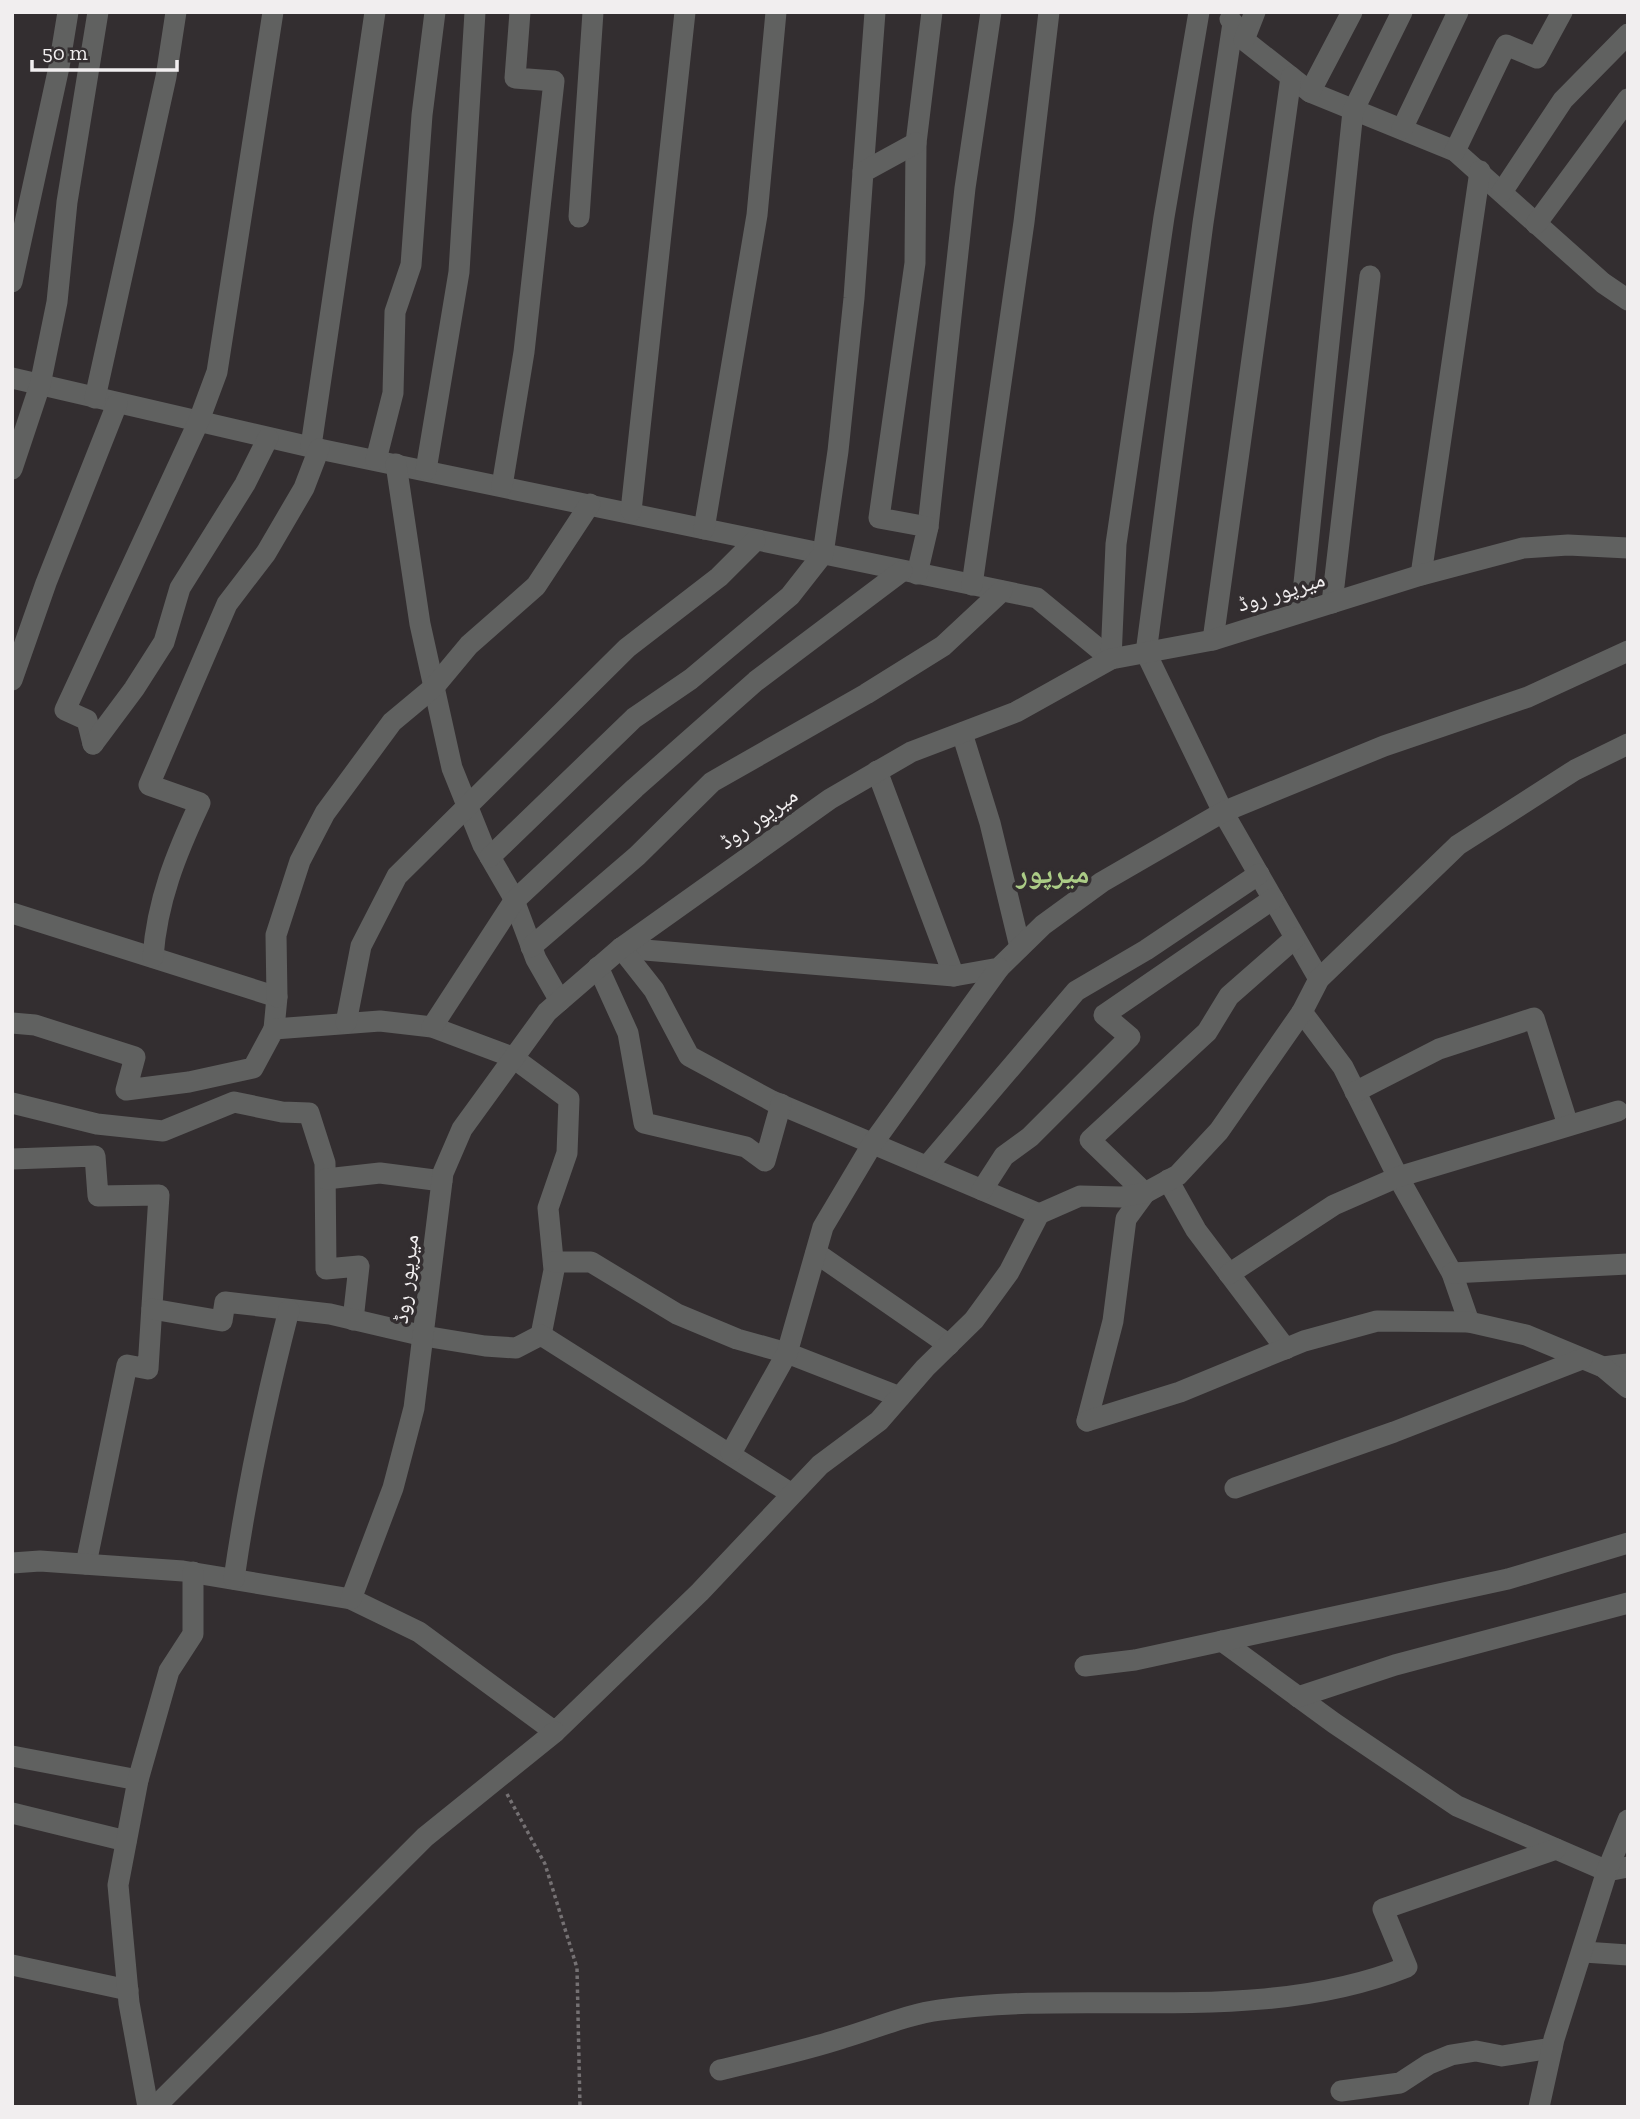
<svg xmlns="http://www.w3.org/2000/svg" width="1640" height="2119" viewBox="0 0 1640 2119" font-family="'Zilla Slab','Noto Naskh Arabic',serif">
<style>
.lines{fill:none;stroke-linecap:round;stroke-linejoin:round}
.path{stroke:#757173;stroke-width:3.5;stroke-dasharray:3.5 3.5;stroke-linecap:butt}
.minor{stroke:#606160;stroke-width:21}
.labels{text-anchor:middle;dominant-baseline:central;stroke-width:7;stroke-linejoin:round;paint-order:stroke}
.street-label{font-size:23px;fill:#f1eeef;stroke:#332e30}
.district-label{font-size:30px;font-weight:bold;fill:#abcc86;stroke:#332e30}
</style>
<rect width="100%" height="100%" fill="#332e30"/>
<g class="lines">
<path class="path" d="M507,1794L545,1864L577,1968L580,2107"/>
<g class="minor">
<path d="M1230,19L1244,40L1310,92L1455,151L1603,283L1628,300"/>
<path d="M1233,23L1203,223L1146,653L1223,812L1319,979"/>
<path d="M1244,40L1255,12"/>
<path d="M1310,92L1352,12"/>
<path d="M1402,129L1458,12"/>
<path d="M1455,151L1506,45L1537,58L1562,12"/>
<path d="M863,172L875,12"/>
<path d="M1502,192L1563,100L1628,34"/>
<path d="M579,217L593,12"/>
<path d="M1536,224L1628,99"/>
<path d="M12,282L59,67L68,12"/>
<path d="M12,378L319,449L1037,598L1111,659"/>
<path d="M95,398L166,77L176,12"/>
<path d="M311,446L375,12"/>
<path d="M376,460L393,393L395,312L411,265L422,115L435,12"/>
<path d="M396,464L420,624L452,768L483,845L512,895L536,959L560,1001"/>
<path d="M12,469L40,385L57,302L67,202L98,12"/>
<path d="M426,470L459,272L475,12"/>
<path d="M502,486L524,352L554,81L515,78L520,12"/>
<path d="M631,511L685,12"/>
<path d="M928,527L965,188L991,12"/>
<path d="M704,529L757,215L776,12"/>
<path d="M917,574L928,527L879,518L915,263L916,143L932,12"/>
<path d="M1421,575L1480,171"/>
<path d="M972,585L1024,222L1049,12"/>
<path d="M1332,603L1370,276"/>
<path d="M1301,612L1353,111L1402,12"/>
<path d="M1213,640L1291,77"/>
<path d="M1111,659L1116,544L1164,217L1199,12"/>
<path d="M12,680L46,583L117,404"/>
<path d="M962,733L990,823L1020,947"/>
<path d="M93,744L87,720L65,710L198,423L217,372L273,12"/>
<path d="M93,744L134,689L164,642L180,588L245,484L268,438"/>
<path d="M877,771L954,976"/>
<path d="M490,857L634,718L691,679L790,596L823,554L838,451L854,298L863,172L916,143"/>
<path d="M12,913L277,997L274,1029"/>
<path d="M531,947L637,856L712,782L866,694L943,646L1002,591"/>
<path d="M621,948L954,976L999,968L1043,925L1102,882L1223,812L1384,746L1528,697L1628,651"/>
<path d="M621,948L654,990L689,1056L772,1101L1039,1214"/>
<path d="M153,957C157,901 176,854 200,803L149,785L227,604L266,553L304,488L319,449"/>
<path d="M598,967L628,1033L644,1123L746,1147L765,1161L781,1104"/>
<path d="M277,997L276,935L300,861L325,813L392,722L434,687L469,645L536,586L590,504"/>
<path d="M1302,1012L1343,1067L1398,1177L1452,1273L1469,1322"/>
<path d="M12,1023L35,1025L135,1057L126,1090L189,1082L253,1068L274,1029L380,1021L432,1027L512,1057L569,1099L567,1153L548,1208L554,1270L541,1335"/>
<path d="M346,1023L361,946L397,876L627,648L719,577L755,541"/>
<path d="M432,1027L514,901L635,788L756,681L902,571"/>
<path d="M1355,1092L1439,1049L1534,1018L1568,1125"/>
<path d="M12,1103L97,1124L163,1131L234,1102L282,1112L309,1113L325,1163L326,1269L359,1266L353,1320"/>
<path d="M12,1159L95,1156L98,1196L159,1195L148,1369L127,1365L86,1564"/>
<path d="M927,1166L1076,991L1146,950L1259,874"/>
<path d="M326,1179L380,1173L442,1181"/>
<path d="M1168,1180L1196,1230L1286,1349"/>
<path d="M982,1190L1004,1156L1030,1137L1130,1037L1104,1015L1273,899"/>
<path d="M816,1253L949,1345"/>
<path d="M554,1262H591L677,1314L737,1339L787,1353L900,1397"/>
<path d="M1452,1273L1628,1264"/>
<path d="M1229,1274L1334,1205L1398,1177L1618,1111"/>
<path d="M152,1309L222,1321L225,1302L330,1314L424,1336L485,1346L516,1348L541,1335L792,1494"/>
<path d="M1603,1367L1628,1364"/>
<path d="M1087,1421L1113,1321L1126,1219L1145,1193L1090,1140L1207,1032L1229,996L1295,938"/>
<path d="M1087,1421L1180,1392L1304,1341L1377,1321L1469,1322L1526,1335L1603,1367L1628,1388"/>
<path d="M731,1453L787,1353L823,1227L873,1143L999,968"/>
<path d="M1235,1488L1394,1432L1582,1359"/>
<path d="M12,1563L40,1561L183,1571L351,1599L419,1632L555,1732L700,1592L820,1465L879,1421L925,1368L974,1320L1009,1272L1039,1214L1080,1196L1121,1197L1145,1193L1178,1175L1219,1131L1302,1012L1319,979L1458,845L1575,770L1628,744"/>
<path d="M234,1579C247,1488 266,1399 289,1310"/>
<path d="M351,1599L393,1488L414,1408L443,1173L462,1129L547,1012L621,948L830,799L911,752L1016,712L1111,659L1213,640L1421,575L1523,548L1568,545L1628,548"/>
<path d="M1222,1641L1334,1723L1457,1806L1607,1871L1628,1867"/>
<path d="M1085,1666L1135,1660L1508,1579L1628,1543"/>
<path d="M1298,1697L1395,1665L1628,1603"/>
<path d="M12,1756L138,1780"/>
<path d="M12,1813L126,1841"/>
<path d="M1584,1952L1628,1955"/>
<path d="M12,1965L128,1990"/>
<path d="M720,2070C761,2060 803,2051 843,2038C874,2029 908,2014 940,2010C1094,1989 1260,2026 1407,1967L1383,1909L1556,1849"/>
<path d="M1341,2091L1400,2083L1429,2064L1451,2055L1476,2051L1502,2056L1552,2048"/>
<path d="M148,2107L129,2003L118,1885L138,1780L169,1671L193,1634V1572"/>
<path d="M155,2107L425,1837L555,1732"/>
<path d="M1539,2107L1554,2039L1607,1871L1628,1820"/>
</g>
</g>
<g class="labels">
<g class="street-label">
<text transform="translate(1281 591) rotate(-17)">میرپور روڈ</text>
<text transform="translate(758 818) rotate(-35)">میرپور روڈ</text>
<text transform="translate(405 1279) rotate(-83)">میرپور روڈ</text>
</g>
<g class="district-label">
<text x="1053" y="873">میرپور</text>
</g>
</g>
<rect width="1640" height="2119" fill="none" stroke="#f1eeef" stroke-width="28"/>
<path d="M32 60v10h145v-10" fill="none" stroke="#f1eeef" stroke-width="3.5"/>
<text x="42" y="60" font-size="21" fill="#f1eeef" stroke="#332e30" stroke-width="5" paint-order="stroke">50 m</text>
</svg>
